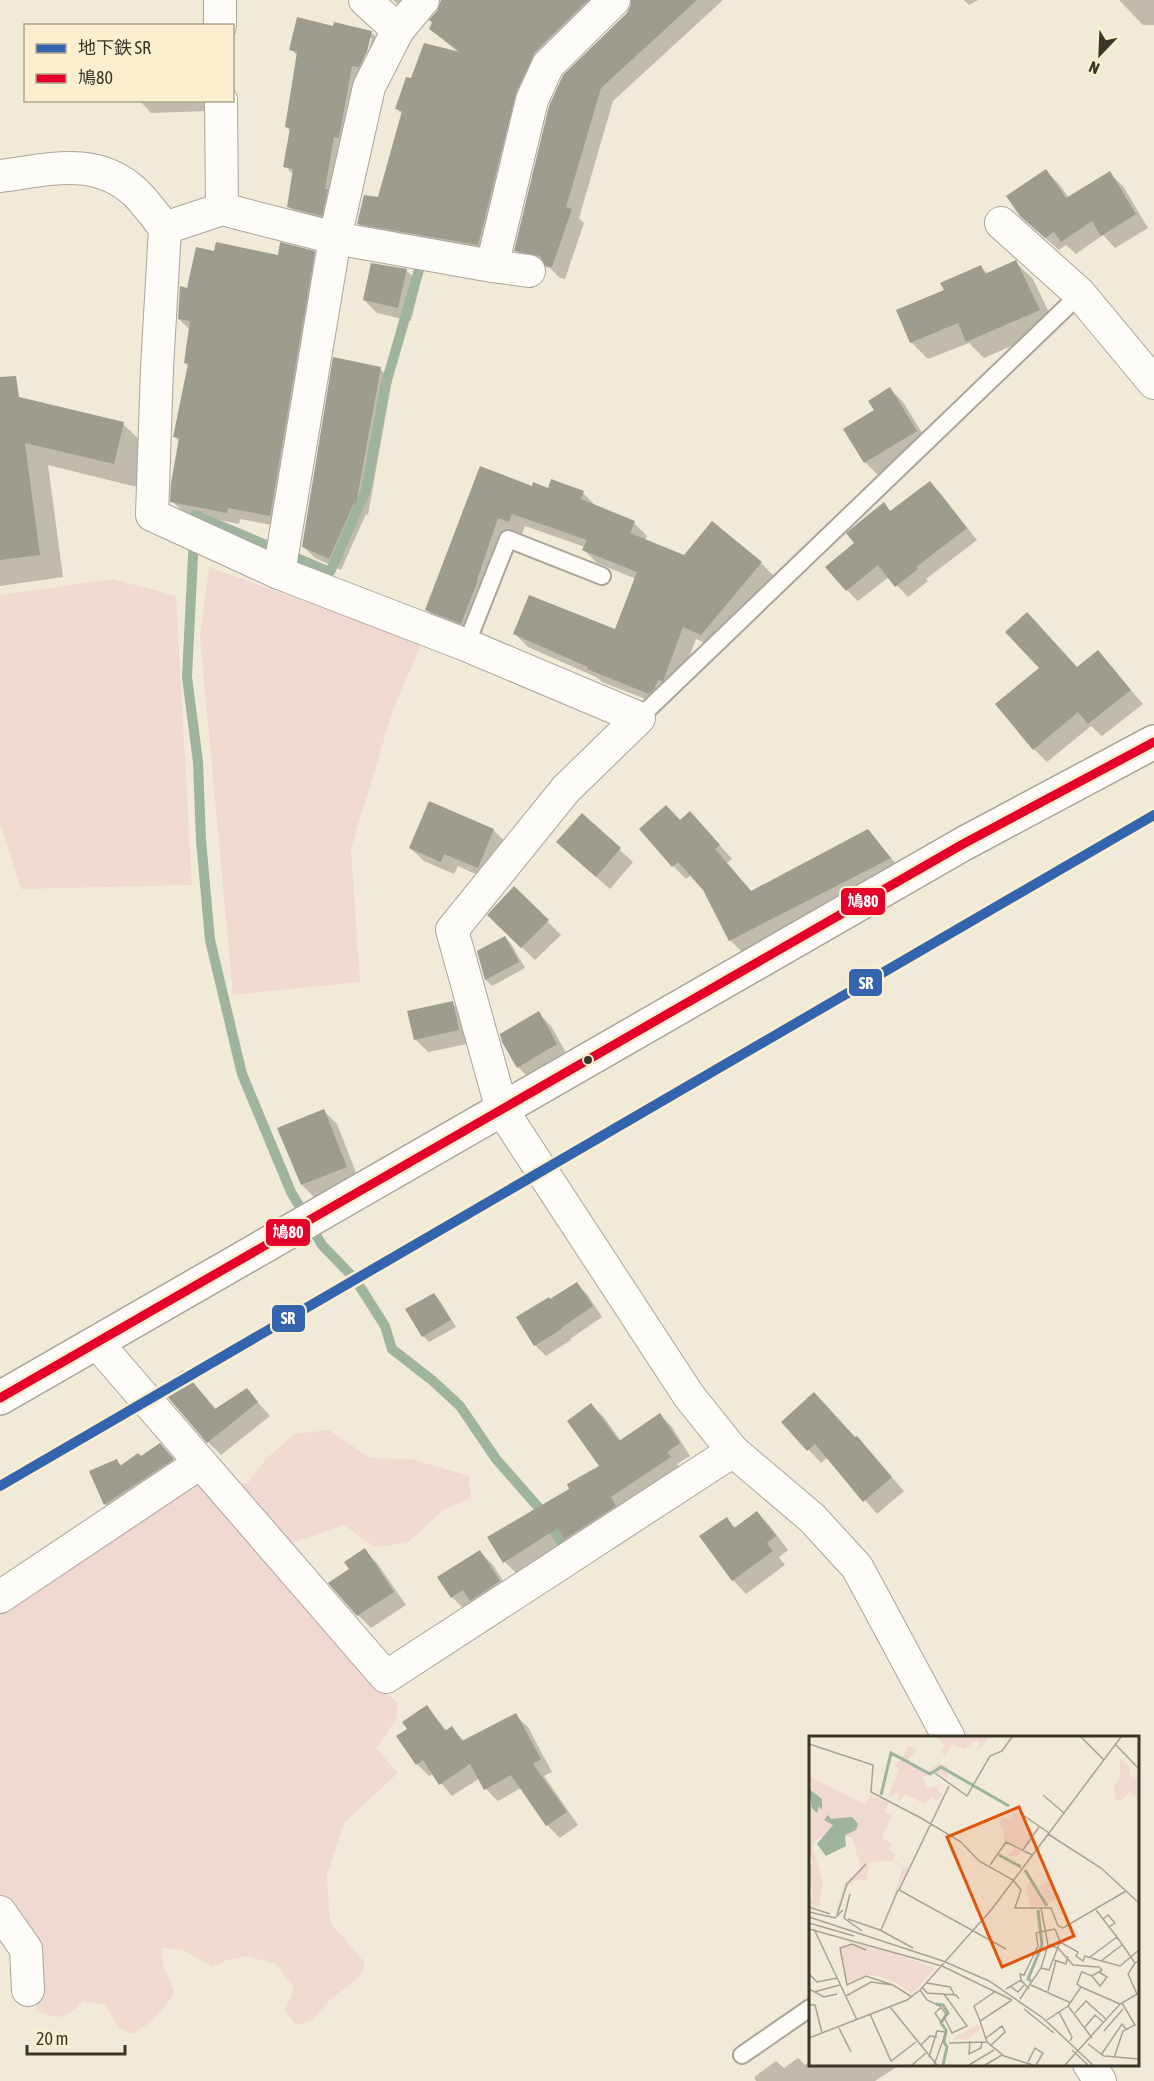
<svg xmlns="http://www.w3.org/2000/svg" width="1154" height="2081" viewBox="0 0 1154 2081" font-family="'Asap Condensed','Noto Sans JP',sans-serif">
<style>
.green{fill:#efd9d0}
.shadow{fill:#0003;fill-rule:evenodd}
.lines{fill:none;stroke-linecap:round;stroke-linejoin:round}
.stream{stroke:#9eb49e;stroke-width:10}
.building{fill:#9d9c8f}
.service-casing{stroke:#aba599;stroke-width:20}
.minor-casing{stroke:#aba599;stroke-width:34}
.secondary-casing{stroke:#aba599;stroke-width:36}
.service{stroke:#fdfcf9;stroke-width:16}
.minor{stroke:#fdfcf9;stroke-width:32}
.secondary{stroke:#fdfcf9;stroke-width:33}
.bus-1-casing{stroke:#fbefcf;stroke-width:14}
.bus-1{stroke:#e4002b;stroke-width:9}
.metro-1-casing{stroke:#fbefcf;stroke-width:15}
.metro-1{stroke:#3564af;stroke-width:10}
.bus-dot{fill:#3a3629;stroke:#fbefcf;stroke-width:2}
.inset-river{fill:none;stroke:#9eb49e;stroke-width:3}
.inset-road{fill:none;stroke:#a8a293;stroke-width:1.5}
.view{fill:#df570d;fill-opacity:0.15;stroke:#df570d;stroke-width:3}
.inset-edge{fill:none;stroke:#3a3629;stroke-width:3}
.line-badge{stroke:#fbefcf;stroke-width:2}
.badge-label{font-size:16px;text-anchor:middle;font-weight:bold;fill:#fff}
</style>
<rect width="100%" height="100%" fill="#f1ead9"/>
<g class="green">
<path d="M209,567L421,644L392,713L351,849L360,982L233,995L200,637Z"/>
<path d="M113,579L176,596L192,885L21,889L0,822V595Z"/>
<path d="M329,1430L370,1458L411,1459L469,1476L471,1498L445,1509L407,1543L375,1547L344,1525L292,1543L299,1583L366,1676L398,1703L397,1718L376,1748L398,1773L344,1823L327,1875L330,1922L365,1963L361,1975L331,1999L311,2021L296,2025L285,2011L294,1988L276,1964L246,1956L224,1961L213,1967L183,1950L161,1948L164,1968L175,1993C163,2009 150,2026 131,2034L119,2028L105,2005L83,2001C65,2019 60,2021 36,2010L37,1946L21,1914L4,1901L0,1892V1606L188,1483H248L265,1460L294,1434Z"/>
</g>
<g class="shadow">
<path d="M393,0H424L405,11Z"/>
<path d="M442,0H614L544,70L491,257L371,236L358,223L379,199L402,114L396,108L411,80L459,53L431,29Z"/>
<path d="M633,0H723L613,101L579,218L584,223L565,279L560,278L550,268L529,263L516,250Z"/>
<path d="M964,0H978L969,5Z"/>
<path d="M1119,0H1154V25H1143Z"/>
<path d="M334,28L371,32L383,44L333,227L300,218L288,206L294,175L285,166L291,132L286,127L298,56L291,49ZM369,38H372L366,60L363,59Z"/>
<path d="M139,100H206V111L151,113Z"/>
<path d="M1046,171L1059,184L1069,198L1109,173L1123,186L1148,228L1115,248L1103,235L1076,254L1066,245L1059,250L1035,229Z"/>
<path d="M215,252L279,256L314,253L326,265L282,527L240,519L239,524L184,513L172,501L180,442L175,437L189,366L185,363L190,330L179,319L188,289Z"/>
<path d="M1015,262L1033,279L1056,327L984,358L969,343L928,359L911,342L946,291L981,267L988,274Z"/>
<path d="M407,271L420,284L411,321L377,313L364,300Z"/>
<path d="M380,369L392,380L368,515L366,514L341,570L315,558L303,546Z"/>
<path d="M890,389L903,402L929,444L879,476L865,462L845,430L876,411Z"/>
<path d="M0,398L123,424L147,447L137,487L48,465L63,577L0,586Z"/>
<path d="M481,468L533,488L583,493L596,506L634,523L647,536L645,541L684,556L761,563L774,576L715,647L696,639L676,693L663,706L602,682L596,677L528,647L515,634L616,631L636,579L597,563L584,550L585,547L525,526L522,534L511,530L475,636L440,623L426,609Z"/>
<path d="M930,483L941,494L977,540L926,579L928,581L908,597L889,577L858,601L847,590L856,543L884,504L891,512Z"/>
<path d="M1098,652L1143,704L1102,736L1091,726L1047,762L1034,749L1077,668Z"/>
<path d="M582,816L633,862L610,889L571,855Z"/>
<path d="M681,821L703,826L732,859L727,863L752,892L868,831L903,872L744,954L731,941L704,889L691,875L686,879L673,866Z"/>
<path d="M493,830L507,843L491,881L458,866L454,874L424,861L410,848Z"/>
<path d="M514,888L561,935L535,960L489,915Z"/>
<path d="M505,937L511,944L525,968L492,986L486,980L478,952Z"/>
<path d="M452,1003L466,1016L472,1043L428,1052L415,1039Z"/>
<path d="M538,1013L551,1026L569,1058L531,1080L518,1067Z"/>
<path d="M324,1111L337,1124L359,1180L315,1198L302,1185Z"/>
<path d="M576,1284L587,1294L602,1317L570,1339L571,1340L546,1356L535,1345L551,1301Z"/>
<path d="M434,1294L440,1301L456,1327L429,1342L423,1336Z"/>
<path d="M183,1372L216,1409L247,1390L270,1416L221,1455L208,1442Z"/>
<path d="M591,1405L603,1416L621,1441L660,1415L672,1427L690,1456L677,1464L681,1469L516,1573L505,1562L571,1489L601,1466Z"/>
<path d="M783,1422L857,1438L904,1491L877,1514L828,1457L821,1463Z"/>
<path d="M166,1452L179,1466L112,1511L106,1505L91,1472L117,1461L122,1466L141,1458Z"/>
<path d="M757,1513L770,1526L788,1550L779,1557L785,1565L746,1594L733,1580L701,1537L726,1519L736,1528Z"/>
<path d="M364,1550L377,1563L406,1605L371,1628L358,1615Z"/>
<path d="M480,1552L493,1565L512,1595L465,1610L452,1597Z"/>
<path d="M427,1707L447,1731L452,1728L465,1742L515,1715L528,1727L552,1772L544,1776L578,1825L560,1838L547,1825L521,1788L498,1801L486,1789L480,1778L452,1796L433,1774L429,1776L417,1764L409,1729Z"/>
<path d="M798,2058L805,2065L810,2061V2064H901L875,2081H756L754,2077L776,2061L784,2068Z"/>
</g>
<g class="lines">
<path class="stream" d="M423,256L385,387L366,490L330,572L195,515L187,677L198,762L201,840L210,940L242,1074L291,1192L322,1245L355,1279L385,1326L392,1349L433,1381L460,1406L496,1459L546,1516L563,1546"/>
</g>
<g class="building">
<path d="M441,0H588L535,52L516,93L478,245L357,224L364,195L378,197L402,111L395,109L406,77L411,78L424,43L460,52L429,29L432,22L429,20L437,11Z"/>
<path d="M631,0H697L601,88L566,207L572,209L552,267L546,266L540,256L514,251L549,106L563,75L627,13L631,5Z"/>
<path d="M297,17L333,26L334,22L372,31L367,52L359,67L352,66L339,138L334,137L325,189H328L322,216L287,207L293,169L283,167L290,128L285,127L297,52L289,50Z"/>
<path d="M1046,169L1066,198L1110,171L1136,214L1101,236L1092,221L1061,242L1054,232L1045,238L1020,216L1006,196Z"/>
<path d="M216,242L278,255L280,242L315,251L270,516L228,508L227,513L170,502L171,483L179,438L173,437L188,364L184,363L190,321L178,319L180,286L187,288L196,247L214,251Z"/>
<path d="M1016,260L1040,310L966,342L958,323L910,343L896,310L944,290L940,283L981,265L985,274Z"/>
<path d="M371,263L407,269L398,308L363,300Z"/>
<path d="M333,357L381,367L356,504L354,503L329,559L302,547Z"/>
<path d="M16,376L19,397L124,422L114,464L25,443L40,555L0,560V377Z"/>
<path d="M890,387L917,431L864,463L843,429L874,410L868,401Z"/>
<path d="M480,466L532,486L533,482L548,488L551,479L584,491L581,499L635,521L630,533L684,555L712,521L762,562L701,635L683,627L663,681L658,680L654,689L649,694L587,669L588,667L513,634L529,595L615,629L637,572L582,550L587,540L512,514L509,522L498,518L477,580H478L461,624L425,610Z"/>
<path d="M930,481L967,528L916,567L918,569L895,587L878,565L846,591L825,567L854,543L846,533L884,502L890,511Z"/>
<path d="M1027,612L1077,667L1098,650L1131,690L1088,724L1078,712L1033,750L995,704L1039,668L1005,632Z"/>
<path d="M429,801L494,829L478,868L444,854L441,862L409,848Z"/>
<path d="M666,805L680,820L690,811L720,845L715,849L751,891L868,829L891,858L729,941L703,890L678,862L672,867L639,829Z"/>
<path d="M582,813L621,848L596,877L556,842Z"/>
<path d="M514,886L549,920L521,948L487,915Z"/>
<path d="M505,936L519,962L485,980L477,951Z"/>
<path d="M453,1001L459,1030L414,1040L407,1011Z"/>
<path d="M539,1011L557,1044L517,1068L502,1042L500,1034Z"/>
<path d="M324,1109L347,1167L301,1185L277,1128Z"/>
<path d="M577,1282L593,1306L561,1328L562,1329L534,1346L516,1317L549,1297L550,1299Z"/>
<path d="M434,1293L451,1320L422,1337L405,1309Z"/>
<path d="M183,1370L215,1409L247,1388L258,1402L207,1443L160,1388Z"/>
<path d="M814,1392L855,1437L857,1436L892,1477L863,1502L815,1444L807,1451L781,1422Z"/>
<path d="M591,1403L619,1441L660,1413L680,1443L667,1452L671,1457L611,1497L616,1506L565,1539L558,1528L503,1563L487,1537L569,1489L567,1484L599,1466L567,1421Z"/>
<path d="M160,1443L174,1459L104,1505L89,1471L117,1459L120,1466L138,1453L141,1456Z"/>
<path d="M757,1511L776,1536L767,1543L773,1551L732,1581L699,1536L727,1517L734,1528Z"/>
<path d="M365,1548L394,1592L357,1616L328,1583L349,1569L344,1562Z"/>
<path d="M480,1550L500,1581L470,1601L463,1590L451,1598L437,1577Z"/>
<path d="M427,1705L445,1731L452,1726L462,1741L516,1713L541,1759L533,1764L567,1812L546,1826L511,1775L484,1790L470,1764L439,1785L423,1760L416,1765L396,1736L407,1729L402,1722Z"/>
</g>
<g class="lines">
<defs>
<g id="service">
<path d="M466,645L508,539L602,576"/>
<path d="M639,718L1080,294"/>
<path d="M742,2055L810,2008"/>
</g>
<g id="minor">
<path d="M220,0V26"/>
<path d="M365,0L398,30"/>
<path d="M221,100L222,209"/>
<path d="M0,176C48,170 96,155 136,193C147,204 156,217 165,228L157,369L152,515L279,573L466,645L639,718L566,789L452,930L502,1110L689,1396L733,1451L812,1518L857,1567L949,1738"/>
<path d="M1001,223L1080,294L1154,383"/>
<path d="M165,228L222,209L335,238L492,266L529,271"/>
<path d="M492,266L532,100L548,65L614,0"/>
<path d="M279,573L335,238L369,87L398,30L423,0"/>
<path d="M97,1343L386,1677L733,1451"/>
<path d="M0,1597L200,1463"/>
<path d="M0,1912L26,1949L28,1990"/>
<path d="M1089,2064L1100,2081"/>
</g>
<path id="secondary" d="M0,1398L963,844L1154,742"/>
</defs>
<use href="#service" class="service-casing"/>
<use href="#minor" class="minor-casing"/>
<use href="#secondary" class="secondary-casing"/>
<use href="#service" class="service"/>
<use href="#minor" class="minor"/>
<use href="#secondary" class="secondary"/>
<defs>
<path id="bus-1" d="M0,1398L963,844L1154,742"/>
</defs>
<use href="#bus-1" class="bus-1-casing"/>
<use href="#bus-1" class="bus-1"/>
<defs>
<path id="metro-1" d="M0,1486L1154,815"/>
</defs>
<use href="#metro-1" class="metro-1-casing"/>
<use href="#metro-1" class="metro-1"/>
</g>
<circle class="bus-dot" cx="588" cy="1060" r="5"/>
<g transform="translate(809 1736)">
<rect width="330" height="330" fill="#f1ead9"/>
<path d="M127,1H179L172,13H167L171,10L168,4L155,13L143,9L136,20L133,16L136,9ZM99,9L108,14L99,23L106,31L118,35L130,27L139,31L138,42L126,36L113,41L118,52L134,48L128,52L133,59L128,65L122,62L115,68L97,58L89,66L90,55L82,61L80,58L90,34L86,28L94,22ZM311,22L321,31V40L330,42L329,63L320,56L312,65L307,64L304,51L311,42ZM0,40L55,68L63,59L80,67L76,76L83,80L73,102L83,107L80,114L87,118L84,124L99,133L84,163L94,131L83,125L61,126L57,144H47L38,151L30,177L27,176L35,148L52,133L43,101H11L3,109L14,147L10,171L0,167L4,162L0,130L4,127L0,118ZM210,76L225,97L209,119L197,121L206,112L195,105V92L190,87L193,82L203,83V77ZM224,144L236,166L237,170L222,171L217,149ZM240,145L252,161L238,168L230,150ZM45,208L90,219L127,232L103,258L86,246L69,240L56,239L38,248L31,213ZM169,288L171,293L159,304L143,303Z" fill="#efd9d0"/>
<path d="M0,53L13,63V74L10,70L8,77L3,72ZM19,79L22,83L43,81L49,88L47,94L36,99L37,110L17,120L8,108L24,89L15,84Z" fill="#9eb49e"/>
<path class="inset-river" d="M72,59L82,17L121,38L132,31L200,70M190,119L212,131M216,134L238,170M222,245L219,243L233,209L229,174M127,268L134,269L139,277L132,287L137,294L135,306L138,311L134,329"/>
<path class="inset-road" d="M272,1L295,24M0,8L64,29L62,56L112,82L152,106L170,125L204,144L212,154L206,172H242L249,190L254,192L317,155M306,8L330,33M126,37L158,60L181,20L193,15L203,1M140,50L90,154L197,213M234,59L255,77M211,77L240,97M239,98L292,132L330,167M214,114L230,91M181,129L197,106L223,119M41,158L35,182L53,195M0,171L21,178M287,174L308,201M0,176L26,182L34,174M28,179L38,148L57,128M0,181L134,225L180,245L234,282L284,329M39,183L71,194L104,212M294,183L299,179L306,187L300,191M0,187L45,200M0,193L133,230L203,264M5,193L48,284M246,193L251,206L269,216L267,220L274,225L276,220L292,225L313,209M72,194L89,154M227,197L246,193M240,209L249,212L264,229L289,231M57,214L43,208L31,212L38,249L57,240L84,249M281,221L308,201L326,227L330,225M245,224L257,228L259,220M293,225L311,230L330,214M326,227L319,238L328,258M232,232L240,234L251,206M273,236L283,240L293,234L289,230M0,238L8,246L28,242M283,240L291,250L298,241L290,236M212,244L211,238L215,239L229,210L227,197M118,247L141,251L145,258M222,249L262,267M201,250L209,256L215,249M272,251L268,248L273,235M114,252L118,257L147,259L150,263M0,253L15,261L28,258M197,253L212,244L220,253M111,254L118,264L131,270L137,278L132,286L126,277L132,271M239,255L247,225M5,256L31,249M37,260L62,246L84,249L103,261M211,263L232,232L239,209L232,172M0,269H6L13,297M81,271L128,329M215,273L245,297M250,276L263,301L261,305M266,277L277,265L297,283M61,278L82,325L107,306M135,281L143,297L158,290L135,258M238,284L259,270M171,285L165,270L187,255M29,290L42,316M276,291L286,279L294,286M295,295L314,273M0,302L98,264L111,254L183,173L312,1M177,302L193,290L196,296L181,310M283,302L259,270L272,251L311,268M161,305L160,318L172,312L173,306M178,306L171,285L203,264M140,307L178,306L195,320L224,329M279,308L295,320L330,323M111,310L121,300L128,301M263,314L279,329M292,319L313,288L317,293M120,321L128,295L137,296L125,329M305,322L314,295L326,289L313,267M219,326L226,312L234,317L227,329M103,329L117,317M160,329L185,314M176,329L193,319M256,329L311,268L330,257"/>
<path class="view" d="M210,71L265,200L193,231L138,101Z"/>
<rect width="330" height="330" class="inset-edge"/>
</g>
<g class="line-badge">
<rect x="840" y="887" width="46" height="29" rx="6" fill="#e4002b"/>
<rect x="848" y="968" width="35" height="29" rx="6" fill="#3564af"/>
<rect x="265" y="1218" width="46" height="29" rx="6" fill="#e4002b"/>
<rect x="271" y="1304" width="35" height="29" rx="6" fill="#3564af"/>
</g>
<g class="badge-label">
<text x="863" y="907">鳩80</text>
<text x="866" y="989">SR</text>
<text x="288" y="1238">鳩80</text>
<text x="288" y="1324">SR</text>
</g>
<rect x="24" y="24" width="210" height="78" fill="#fbefcf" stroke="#aea58d" stroke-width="1.5"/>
<rect x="36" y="44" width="30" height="9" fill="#3564af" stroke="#aea58d" stroke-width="1.5"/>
<text x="78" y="54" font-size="18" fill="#3a3629">地下鉄 SR</text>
<rect x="36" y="74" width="30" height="9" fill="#e4002b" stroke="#aea58d" stroke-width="1.5"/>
<text x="78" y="84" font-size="18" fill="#3a3629">鳩80</text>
<g transform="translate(1100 54) rotate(203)" stroke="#fbefcf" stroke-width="4.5" paint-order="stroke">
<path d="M0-4.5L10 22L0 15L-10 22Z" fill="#3a3629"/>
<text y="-9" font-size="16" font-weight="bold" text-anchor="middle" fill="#3a3629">N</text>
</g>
<path d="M27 2045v9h98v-9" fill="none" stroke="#3a3629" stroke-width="3"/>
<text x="36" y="2045" font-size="18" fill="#3a3629" stroke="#fbefcf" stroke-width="4.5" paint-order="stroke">20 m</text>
</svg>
